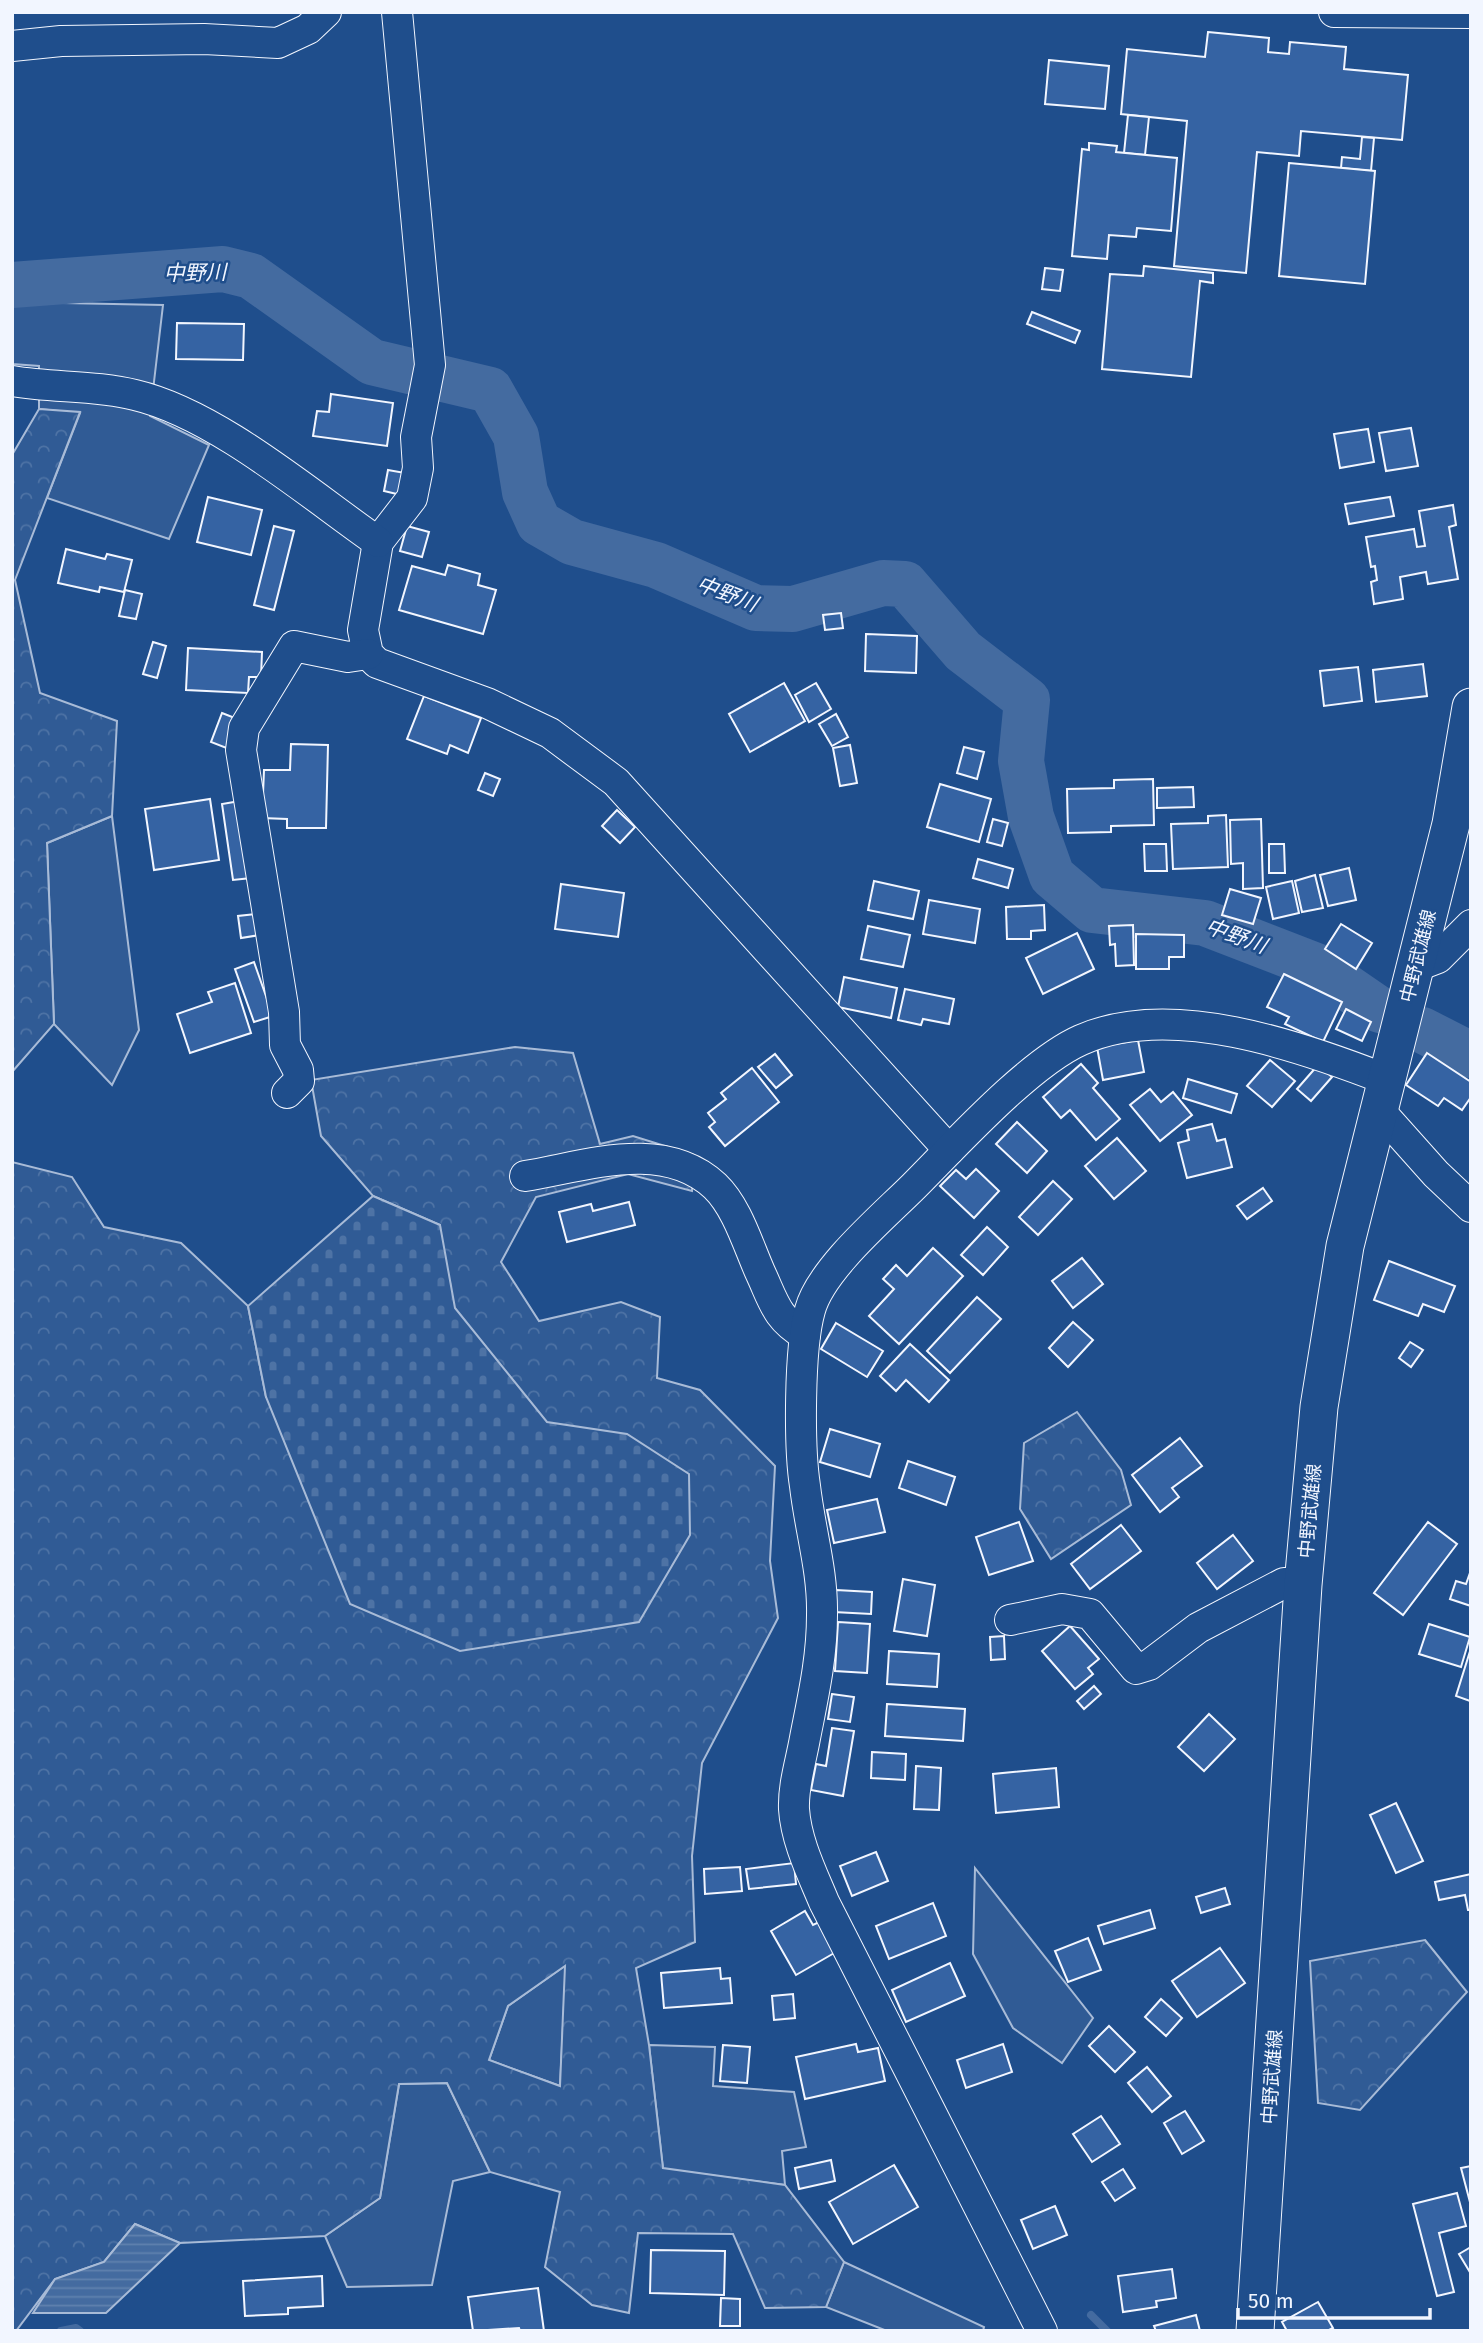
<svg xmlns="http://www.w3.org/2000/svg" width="1483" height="2343" viewBox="0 0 1483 2343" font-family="'Fira Sans','Noto Sans JP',sans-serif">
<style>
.built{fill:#305b95;stroke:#a8bbd7;stroke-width:2}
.forest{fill:url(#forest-crowns);stroke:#a8bbd7;stroke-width:2;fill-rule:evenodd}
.cemetery{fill:url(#cemetery-stones);stroke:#a8bbd7;stroke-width:2}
.water{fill:url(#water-rules);stroke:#a8bbd7;stroke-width:2}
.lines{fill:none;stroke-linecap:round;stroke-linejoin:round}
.stream{stroke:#446ba0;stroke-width:8}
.river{stroke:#446ba0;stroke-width:46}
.building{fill:#3563a3;stroke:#f2f6ff;stroke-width:2}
.minor-casing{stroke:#f2f6ff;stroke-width:32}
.major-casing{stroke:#f2f6ff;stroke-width:39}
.minor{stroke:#1f4e8c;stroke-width:30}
.major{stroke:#1f4e8c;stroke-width:37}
.labels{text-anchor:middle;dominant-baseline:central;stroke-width:5;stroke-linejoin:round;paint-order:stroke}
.street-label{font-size:19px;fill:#f2f6ff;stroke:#1f4e8c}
.water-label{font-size:21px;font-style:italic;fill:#f2f6ff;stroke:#1f4e8c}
</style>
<defs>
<pattern id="forest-crowns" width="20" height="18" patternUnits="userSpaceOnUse" patternTransform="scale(1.75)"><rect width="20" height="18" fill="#305b95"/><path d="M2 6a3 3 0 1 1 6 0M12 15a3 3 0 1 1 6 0" fill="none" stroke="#4e73a5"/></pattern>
<pattern id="cemetery-stones" width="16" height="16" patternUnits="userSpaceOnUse" patternTransform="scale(1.75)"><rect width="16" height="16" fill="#305b95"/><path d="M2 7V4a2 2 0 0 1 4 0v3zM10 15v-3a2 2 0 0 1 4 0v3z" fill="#4e73a5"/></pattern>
<pattern id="water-rules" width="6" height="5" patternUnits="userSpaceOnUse" patternTransform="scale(1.75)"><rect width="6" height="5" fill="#446ba0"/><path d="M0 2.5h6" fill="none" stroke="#5f81ae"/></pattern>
</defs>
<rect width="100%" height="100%" fill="#1f4e8c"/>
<g class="built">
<path d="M12,302L163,305L150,416L209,445L169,539L47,498L80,413L39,409V366L12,364Z"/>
<path d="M112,816L139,1030L112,1085L54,1024L47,843Z"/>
<path d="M975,1868L1093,2018L1062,2063L1013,2028L973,1954Z"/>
<path d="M566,1965L560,2086L489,2060L508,2006Z"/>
<path d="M649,2045L715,2047L713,2086L794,2092L806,2147L782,2151L785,2185L663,2169Z"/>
<path d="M447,2083L490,2172L453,2181L432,2285L347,2287L325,2236L380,2198L399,2084Z"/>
<path d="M844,2262L984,2327L983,2331H887L826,2307Z"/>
</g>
<g class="forest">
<path d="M39,409L80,412L15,580L40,693L117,721L112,816L47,843L54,1024L12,1072V455Z"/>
<path d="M515,1047L573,1053L600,1144L633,1136L694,1155L692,1191L628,1174L536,1197L501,1262L539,1321L621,1302L660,1317L657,1378L700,1390L775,1466L770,1561L778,1618L702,1763L692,1856L695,1942L636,1968L649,2045L663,2168L785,2185L844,2262L826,2307L765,2308L733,2234L638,2233L629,2313L592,2305L545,2267L560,2192L490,2172L447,2083L399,2084L380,2198L325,2236L180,2243L135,2224L104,2262L55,2279L16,2331H12V1162L72,1177L104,1227L181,1243L248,1306L266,1397L446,1449L440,1225L373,1196L321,1136L311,1080ZM565,1966L560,2086L489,2060L508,2006Z"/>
<path d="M1077,1412L1121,1470L1131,1505L1051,1559L1020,1509L1024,1443Z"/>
<path d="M1425,1940L1467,1992L1360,2110L1318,2103L1310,1961Z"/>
</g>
<path class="cemetery" d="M373,1196L440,1225L455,1308L547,1422L627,1434L689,1474L690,1535L639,1622L460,1651L350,1604L266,1397L248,1306Z"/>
<path class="water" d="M135,2224L180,2243L106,2313H33L55,2279L104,2262Z"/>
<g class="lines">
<g class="stream">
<path d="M1091,2315L1107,2331"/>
<path d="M61,2331L76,2328L80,2331"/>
</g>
<g class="river">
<path d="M12,285L223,269L251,276L372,362L490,390L516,436L525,492L539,523L572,542L656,565L756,608L793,609L883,583L905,584L963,651L1027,700L1021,761L1031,817L1052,876L1092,910L1205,923L1316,966L1380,1010"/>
<path d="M1422,1030L1471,1055"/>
</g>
</g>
<g class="building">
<path d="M1208,32L1269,38L1268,52L1289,54L1290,42L1346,47L1344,69L1408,75L1402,140L1301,131L1299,156L1257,152L1246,273L1174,266L1187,121L1121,114L1127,49L1205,57Z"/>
<path d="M1049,60L1109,66L1105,109L1045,104Z"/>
<path d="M1128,115L1149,117L1145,155L1124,153Z"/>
<path d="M1362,137L1374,138L1371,171L1341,168L1342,157L1360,159Z"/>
<path d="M1089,143L1117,146L1116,152L1177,158L1171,231L1137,228L1136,237L1109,235L1107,259L1072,256L1082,149L1089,150Z"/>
<path d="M1289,163L1375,171L1365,284L1279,276Z"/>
<path d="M1144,266L1213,273V283L1200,281L1191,377L1102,369L1110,274L1143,276Z"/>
<path d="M1045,268L1063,270L1060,291L1042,289Z"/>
<path d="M1032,312L1080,331L1075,343L1027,324Z"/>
<path d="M177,323L244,324L243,360L176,359Z"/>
<path d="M331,394L393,403L387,446L313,436L317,411L329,412Z"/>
<path d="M1411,428L1418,466L1386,471L1379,433Z"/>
<path d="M1368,429L1374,462L1340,468L1334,434Z"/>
<path d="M388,470L405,473L401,495L384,491Z"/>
<path d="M208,497L262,510L251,555L197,542Z"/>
<path d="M1390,497L1394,516L1349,524L1345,504Z"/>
<path d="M1453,505L1456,525L1449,527L1458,579L1428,584L1426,572L1400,577L1403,599L1374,604L1371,582L1377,580L1375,566L1371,567L1366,537L1414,529L1417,547L1425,546L1419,511Z"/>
<path d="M274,526L294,531L274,610L254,605Z"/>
<path d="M407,526L429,532L422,557L400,551Z"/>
<path d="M66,549L105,559L107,554L132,560L124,592L100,587L99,592L58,583Z"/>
<path d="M448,565L480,574L478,585L496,590L483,634L399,610L412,566L445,575Z"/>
<path d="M125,590L142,594L136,619L119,616Z"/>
<path d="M841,613L843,628L825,630L823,615Z"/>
<path d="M866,634L917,636L916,673L865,671Z"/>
<path d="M153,642L166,646L157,678L143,674Z"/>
<path d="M188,648L262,652L261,677H249L248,693L186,690Z"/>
<path d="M1423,664L1427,696L1376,702L1373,670Z"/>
<path d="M1358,667L1362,701L1324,706L1320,671Z"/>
<path d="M784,683L805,721L750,752L729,714Z"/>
<path d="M816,683L831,709L809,722L795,695Z"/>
<path d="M424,696L481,718L468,753L450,745L447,754L407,739Z"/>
<path d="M222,713L240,720L229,749L211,742Z"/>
<path d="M836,714L848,737L832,746L819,724Z"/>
<path d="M291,744L328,745L326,828H287V819L262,818L264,770H290Z"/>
<path d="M850,745L857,783L840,786L833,748Z"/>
<path d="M964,747L984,752L977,779L957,773Z"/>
<path d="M485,773L500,779L493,796L478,790Z"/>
<path d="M1153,779L1154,825L1111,826V832L1068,833L1067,789L1114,788V780Z"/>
<path d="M940,784L991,799L979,842L927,827Z"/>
<path d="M1193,787L1194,807L1157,808V788Z"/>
<path d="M210,799L219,860L154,870L145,809Z"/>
<path d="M240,801L251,878L233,880L222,804Z"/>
<path d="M617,810L635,827L620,843L602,826Z"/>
<path d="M1226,815L1228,867L1173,869L1171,824L1208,823V816Z"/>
<path d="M993,819L1008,823L1002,846L987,842Z"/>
<path d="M1261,819L1263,888L1243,889V863L1231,864L1230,820Z"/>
<path d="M1144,844H1166L1167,871H1145Z"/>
<path d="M1269,844H1284L1285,873H1269Z"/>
<path d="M978,859L1013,869L1008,888L973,878Z"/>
<path d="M1349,868L1356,900L1328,906L1320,875Z"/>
<path d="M1315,875L1323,908L1302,912L1295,881Z"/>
<path d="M874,881L919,891L913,919L868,910Z"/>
<path d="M1292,881L1299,913L1273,919L1266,887Z"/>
<path d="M561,884L624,893L618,937L555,929Z"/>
<path d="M1230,889L1261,898L1253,924L1222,915Z"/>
<path d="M929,900L980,909L975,943L923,934Z"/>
<path d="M1044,905L1045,930L1031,931V939H1007L1006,907Z"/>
<path d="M257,914L260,935L241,938L238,916Z"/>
<path d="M1341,924L1372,943L1356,969L1325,949Z"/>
<path d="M1133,925L1134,965L1116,966L1115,944L1110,945L1109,926Z"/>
<path d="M868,926L910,935L903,967L861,959Z"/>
<path d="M1077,933L1094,969L1043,994L1026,958Z"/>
<path d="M1136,934L1184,935V957H1169V969H1136Z"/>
<path d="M254,962L273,1016L254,1022L235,969Z"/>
<path d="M1284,974L1342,1002L1323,1042L1285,1024L1289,1017L1267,1007Z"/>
<path d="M844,977L897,988L891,1018L838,1007Z"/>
<path d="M235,983L251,1033L190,1053L177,1014L212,1002L208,992Z"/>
<path d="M905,989L954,999L949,1024L923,1019L921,1025L898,1020Z"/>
<path d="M1346,1009L1371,1022L1362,1041L1336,1029Z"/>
<path d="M1138,1040L1144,1072L1103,1080L1097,1047Z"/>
<path d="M1427,1053L1471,1082V1097L1462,1110L1444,1098L1438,1106L1406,1085Z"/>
<path d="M775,1054L792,1075L776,1088L758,1067Z"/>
<path d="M1270,1060L1295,1081L1272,1107L1247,1086Z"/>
<path d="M1081,1064L1098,1083L1093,1088L1120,1119L1096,1140L1070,1110L1061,1118L1043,1097Z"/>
<path d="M1318,1065L1332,1077L1311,1101L1297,1089Z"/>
<path d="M752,1068L779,1102L725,1146L709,1127L715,1122L708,1113L726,1099L721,1093Z"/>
<path d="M1188,1079L1237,1094L1231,1113L1183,1098Z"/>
<path d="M1150,1089L1161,1102L1173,1092L1192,1115L1160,1141L1130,1105Z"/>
<path d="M1017,1122L1047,1151L1027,1173L996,1144Z"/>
<path d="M1212,1124L1217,1141L1225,1139L1232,1167L1187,1178L1178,1143L1189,1140L1187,1130Z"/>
<path d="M1117,1138L1146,1171L1114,1199L1085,1166Z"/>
<path d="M976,1169L999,1191L974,1218L940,1186L956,1170L966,1179Z"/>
<path d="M1053,1181L1072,1199L1038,1235L1019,1217Z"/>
<path d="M1263,1188L1272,1201L1247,1219L1237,1206Z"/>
<path d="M629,1202L635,1225L567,1242L559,1212L591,1204L593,1211Z"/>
<path d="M987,1227L1008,1247L983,1275L961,1255Z"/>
<path d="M933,1248L963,1276L899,1344L869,1316L894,1289L883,1279L896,1265L907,1276Z"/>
<path d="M1082,1258L1103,1284L1073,1308L1052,1281Z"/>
<path d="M1389,1261L1455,1286L1444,1312L1423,1304L1418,1316L1374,1300Z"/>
<path d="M977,1297L1001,1319L950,1373L927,1351Z"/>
<path d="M1073,1322L1093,1340L1068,1367L1049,1348Z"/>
<path d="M836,1323L883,1351L867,1377L821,1349Z"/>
<path d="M1410,1342L1423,1350L1411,1367L1399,1358Z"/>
<path d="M910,1344L949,1380L929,1402L906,1380L896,1391L880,1376Z"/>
<path d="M830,1429L880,1444L870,1477L820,1462Z"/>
<path d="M1180,1438L1202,1466L1172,1488L1179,1497L1160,1512L1132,1475Z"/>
<path d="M908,1461L955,1477L946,1505L899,1488Z"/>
<path d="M877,1499L885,1532L834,1543L827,1510Z"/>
<path d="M1019,1522L1033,1561L989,1575L976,1537Z"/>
<path d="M1428,1522L1457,1544L1403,1615L1374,1593Z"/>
<path d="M1121,1525L1141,1551L1090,1589L1071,1564Z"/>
<path d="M1233,1535L1253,1561L1217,1589L1197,1563Z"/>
<path d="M1471,1570V1606L1450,1599L1456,1581L1466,1584Z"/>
<path d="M903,1579L935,1585L927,1636L894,1631Z"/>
<path d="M836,1590L872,1592L871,1614L834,1612Z"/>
<path d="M838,1622L870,1624L867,1673L835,1671Z"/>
<path d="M1429,1624L1470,1637L1461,1667L1419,1654Z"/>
<path d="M1070,1626L1099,1659L1088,1668L1093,1674L1075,1689L1042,1651Z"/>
<path d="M1004,1636L1005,1659L991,1660L990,1637Z"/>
<path d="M1471,1648V1699L1470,1701L1456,1696Z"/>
<path d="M889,1651L939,1654L937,1687L887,1684Z"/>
<path d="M1094,1686L1101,1694L1084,1709L1077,1701Z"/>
<path d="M832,1694L854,1697L850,1722L828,1719Z"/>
<path d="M887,1704L965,1709L963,1741L885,1736Z"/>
<path d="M1209,1714L1235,1739L1204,1771L1178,1747Z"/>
<path d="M832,1728L854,1731L843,1796L811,1790L816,1764L826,1766Z"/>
<path d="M872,1752L906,1754L905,1780L871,1778Z"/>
<path d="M916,1766L941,1768L939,1810L914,1809Z"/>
<path d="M1056,1768L1059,1807L996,1813L993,1774Z"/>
<path d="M1396,1803L1423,1861L1396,1873L1370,1815Z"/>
<path d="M876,1852L888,1881L852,1896L840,1866Z"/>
<path d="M794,1863L796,1884L749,1889L746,1869Z"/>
<path d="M740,1867L742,1891L705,1894L704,1869Z"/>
<path d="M1471,1874V1910H1468L1465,1895L1439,1900L1435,1882Z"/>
<path d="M1225,1888L1230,1904L1201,1913L1196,1897Z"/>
<path d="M933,1903L946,1936L889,1959L876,1926Z"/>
<path d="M1150,1910L1155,1928L1104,1944L1098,1926Z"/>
<path d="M805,1911L813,1925L819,1922L836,1952L796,1975L771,1931Z"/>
<path d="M1088,1938L1101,1970L1068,1982L1055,1951Z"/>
<path d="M1220,1948L1245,1983L1197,2017L1172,1981Z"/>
<path d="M950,1963L965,1996L906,2022L892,1990Z"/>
<path d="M720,1968L721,1979L730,1978L732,2003L664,2008L661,1973Z"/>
<path d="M793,1994L795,2018L774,2020L772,1996Z"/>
<path d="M1161,1999L1182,2018L1166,2036L1145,2017Z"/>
<path d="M1109,2026L1135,2052L1115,2072L1089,2046Z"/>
<path d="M856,2044L858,2052L878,2048L885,2081L805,2099L796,2057Z"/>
<path d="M1003,2044L1012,2072L966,2088L957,2060Z"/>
<path d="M723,2045L750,2047L747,2083L720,2081Z"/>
<path d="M1147,2067L1171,2096L1152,2112L1128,2083Z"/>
<path d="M1185,2111L1204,2141L1182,2154L1164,2123Z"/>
<path d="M1101,2116L1120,2144L1092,2162L1073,2134Z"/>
<path d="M831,2160L835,2181L799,2189L795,2168Z"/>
<path d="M894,2165L918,2207L853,2244L829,2202Z"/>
<path d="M1471,2166V2206L1461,2168Z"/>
<path d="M1123,2169L1135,2188L1115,2201L1102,2182Z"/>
<path d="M1457,2193L1466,2226L1439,2233L1454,2292L1437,2296L1413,2204Z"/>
<path d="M1055,2206L1067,2235L1033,2249L1021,2220Z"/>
<path d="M1471,2247V2274L1459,2254Z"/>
<path d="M651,2250L725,2251L724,2295L650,2293Z"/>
<path d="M1172,2269L1176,2298L1156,2301L1157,2307L1123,2312L1118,2276Z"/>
<path d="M322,2276L323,2306L288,2308V2314L245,2316L243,2281Z"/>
<path d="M538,2288L544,2331H520L519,2328L473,2331L468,2297Z"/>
<path d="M721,2298L740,2299V2326H720Z"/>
<path d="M1318,2302L1333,2328L1327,2331H1287L1282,2322Z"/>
<path d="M1196,2315L1200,2331H1156L1154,2326Z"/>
</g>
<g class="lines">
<defs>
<g id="minor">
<path d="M397,12L430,365L416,437L418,468L412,498L378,542L363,630L368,654L377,663L487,703L550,733L616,782L949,1150"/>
<path d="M1334,12L1471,13"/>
<path d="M12,46L61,41L204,39L278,43L308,29L326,12"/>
<path d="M12,381C52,388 96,385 135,395C216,414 309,494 378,542"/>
<path d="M1417,966L1438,958L1471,925"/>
<path d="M287,1093L299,1081L298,1070L285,1045L284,1012L241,750L244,728L294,646L348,657L368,654"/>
<path d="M1378,1109L1436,1174L1471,1207"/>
<path d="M525,1176C587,1166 663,1138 715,1186C737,1207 748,1245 760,1272C774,1302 776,1318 805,1335"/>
<path d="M1010,1620L1062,1609L1090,1614L1136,1669L1149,1665L1198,1628L1284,1583L1303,1585"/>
<path d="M1042,2331L824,1902C812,1873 796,1841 794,1809C793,1785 801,1761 805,1738C813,1697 822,1658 822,1615C823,1571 810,1530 805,1486C799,1447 799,1348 810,1310C821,1269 884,1216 914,1186C956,1144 1029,1063 1081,1040C1170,1000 1300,1046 1385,1079"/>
</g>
<path id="major" d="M1255,2331L1303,1585L1319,1407L1345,1246L1451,824L1471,707"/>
</defs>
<use href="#minor" class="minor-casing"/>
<use href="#major" class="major-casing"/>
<use href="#minor" class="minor"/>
<use href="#major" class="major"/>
</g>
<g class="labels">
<g class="street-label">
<text transform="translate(1418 956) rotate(-76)">中野武雄線</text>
<text transform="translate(1310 1511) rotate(-85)">中野武雄線</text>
<text transform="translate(1272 2077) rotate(-86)">中野武雄線</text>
</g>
<g class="water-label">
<text transform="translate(195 273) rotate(-1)">中野川</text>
<text transform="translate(727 594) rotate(21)">中野川</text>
<text transform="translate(1236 936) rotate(20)">中野川</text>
</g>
</g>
<rect width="1483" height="2343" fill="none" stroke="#f2f6ff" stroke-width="28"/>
<path d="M1238 2308v10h192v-10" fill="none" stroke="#f2f6ff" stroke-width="3.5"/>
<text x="1248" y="2308" font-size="21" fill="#f2f6ff" stroke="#1f4e8c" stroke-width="5" paint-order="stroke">50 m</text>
</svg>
